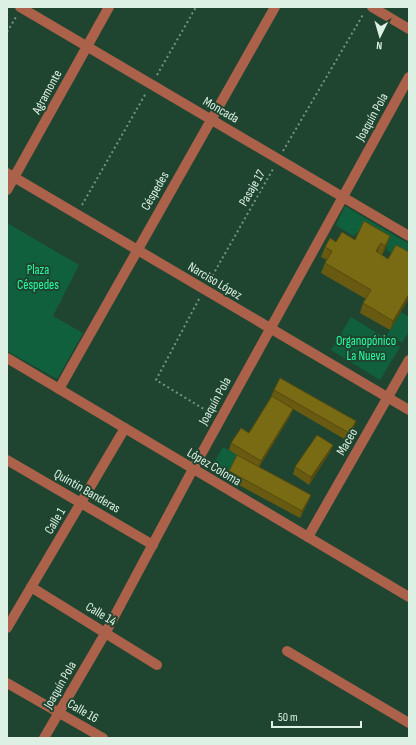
<svg xmlns="http://www.w3.org/2000/svg" width="416" height="745" viewBox="0 0 416 745" font-family="'Sofia Sans Condensed',sans-serif">
<style>
.green{fill:#10603d}
.lines{fill:none;stroke-linecap:round;stroke-linejoin:round}
.path{stroke:#759382;stroke-width:2;stroke-dasharray:2 3;stroke-linecap:butt}
.minor{stroke:#ac614a;stroke-width:10}
.wall{fill:#685b11}
.shaded-wall{fill:#554a0e}
.building{fill:#796a14;stroke:#554a0e}
.labels{text-anchor:middle;dominant-baseline:central;stroke-width:4;stroke-linejoin:round;paint-order:stroke}
.street-label{font-size:13px;fill:#dcf1e4;stroke:#1f4530}
.park-label{font-size:13px;fill:#28fda4;stroke:#1f4530}
</style>
<rect width="100%" height="100%" fill="#1f4530"/>
<g class="green">
<path d="M345,206L409,244V264L387,250V245L361,230L353,236L336,225Z"/>
<path d="M7,223L79,265L53,316L83,333L57,379L7,351Z"/>
<path d="M401,312L409,317V331L402,343L387,335Z"/>
<path d="M351,317L400,347L380,380L331,350Z"/>
<path d="M223,447L239,456L227,475L212,467Z"/>
</g>
<g class="lines">
<g class="path">
<path d="M7,32L16,17"/>
<path d="M157,75L196,7"/>
<path d="M283,151L364,13"/>
<path d="M82,205L146,93"/>
<path d="M210,280L273,169"/>
<path d="M199,299L156,380L212,414"/>
</g>
<g class="minor">
<path d="M20,7L409,236"/>
<path d="M372,7L409,29"/>
<path d="M7,173L409,410"/>
<path d="M7,190L109,7"/>
<path d="M7,358L409,597"/>
<path d="M59,389L275,7"/>
<path d="M7,460L153,545"/>
<path d="M308,537L409,360"/>
<path d="M31,587L157,665"/>
<path d="M7,628L125,428"/>
<path d="M287,651L409,723"/>
<path d="M7,683L103,738"/>
<path d="M44,738L106,632L193,469L409,77"/>
</g>
</g>
<g class="wall">
<path d="M390,236L387,245L382,255L409,298L390,330L360,313L363,303L366,299L321,273L325,263L327,260L321,257L325,247L336,242Z"/>
<path d="M274,390L356,421L353,429L346,440L293,409L290,416L259,467L311,495L308,502L300,518L226,478L229,471L237,455L229,450L231,443L249,433L271,397Z"/>
<path d="M333,445L330,452L309,485L293,474L295,467Z"/>
</g>
<g class="shaded-wall">
<path d="M390,236L387,245L381,255L385,246Z"/>
<path d="M381,243L377,253L376,251Z"/>
<path d="M409,294V298L390,330L393,321Z"/>
<path d="M293,409L290,416L258,468L261,461Z"/>
<path d="M356,421L353,429L346,440L349,433Z"/>
<path d="M333,445L330,452L309,485L311,477Z"/>
<path d="M311,495L308,502L300,518L302,511Z"/>
</g>
<g class="building">
<path d="M364,221L390,236L385,246L381,243L376,251L388,259L396,245L409,252V294L393,321L363,303L371,290L325,263L332,251L325,247L330,238L336,242L342,232L355,240Z"/>
<path d="M280,378L356,421L349,433L274,390Z"/>
<path d="M272,396L293,409L261,461L231,443L241,428L249,433Z"/>
<path d="M317,435L333,445L311,477L295,467Z"/>
<path d="M237,455L311,495L302,511L229,471Z"/>
</g>
<g class="labels">
<g class="street-label">
<text transform="translate(47 92) rotate(-61)">Agramonte</text>
<text transform="translate(221 110) rotate(30)">Moncada</text>
<text transform="translate(372 117) rotate(-61)">Joaquín Pola</text>
<text transform="translate(252 188) rotate(-60)">Pasaje 17</text>
<text transform="translate(155 191) rotate(-60)">Céspedes</text>
<text transform="translate(215 281) rotate(31)">Narciso López</text>
<text transform="translate(215 401) rotate(-61)">Joaquín Pola</text>
<text transform="translate(347 442) rotate(-60)">Maceo</text>
<text transform="translate(214 467) rotate(31)">López Coloma</text>
<text transform="translate(87 491) rotate(30)">Quintín Banderas</text>
<text transform="translate(55 521) rotate(-59)">Calle 1</text>
<text transform="translate(101 614) rotate(31)">Calle 14</text>
<text transform="translate(60 685) rotate(-60)">Joaquín Pola</text>
<text transform="translate(83 711) rotate(30)">Calle 16</text>
</g>
<g class="park-label">
<text x="38" y="270">Plaza<tspan x="38" dy="15">Céspedes</tspan></text>
<text x="366" y="341">Organopónico<tspan x="366" dy="15">La Nueva</tspan></text>
</g>
</g>
<rect width="416" height="745" fill="none" stroke="#dcf1e4" stroke-width="16"/>
<g transform="translate(380 36) rotate(185)" stroke="#1f4530" stroke-width="3" paint-order="stroke">
<path d="M0-3L7 15L0 10L-7 15Z" fill="#dcf1e4"/>
<text y="-6" font-size="11" font-weight="bold" text-anchor="middle" fill="#dcf1e4">N</text>
</g>
<path d="M272 721v6h89v-6" fill="none" stroke="#dcf1e4" stroke-width="2"/>
<text x="278" y="721" font-size="12" fill="#dcf1e4" stroke="#1f4530" stroke-width="3" paint-order="stroke">50 m</text>
</svg>
